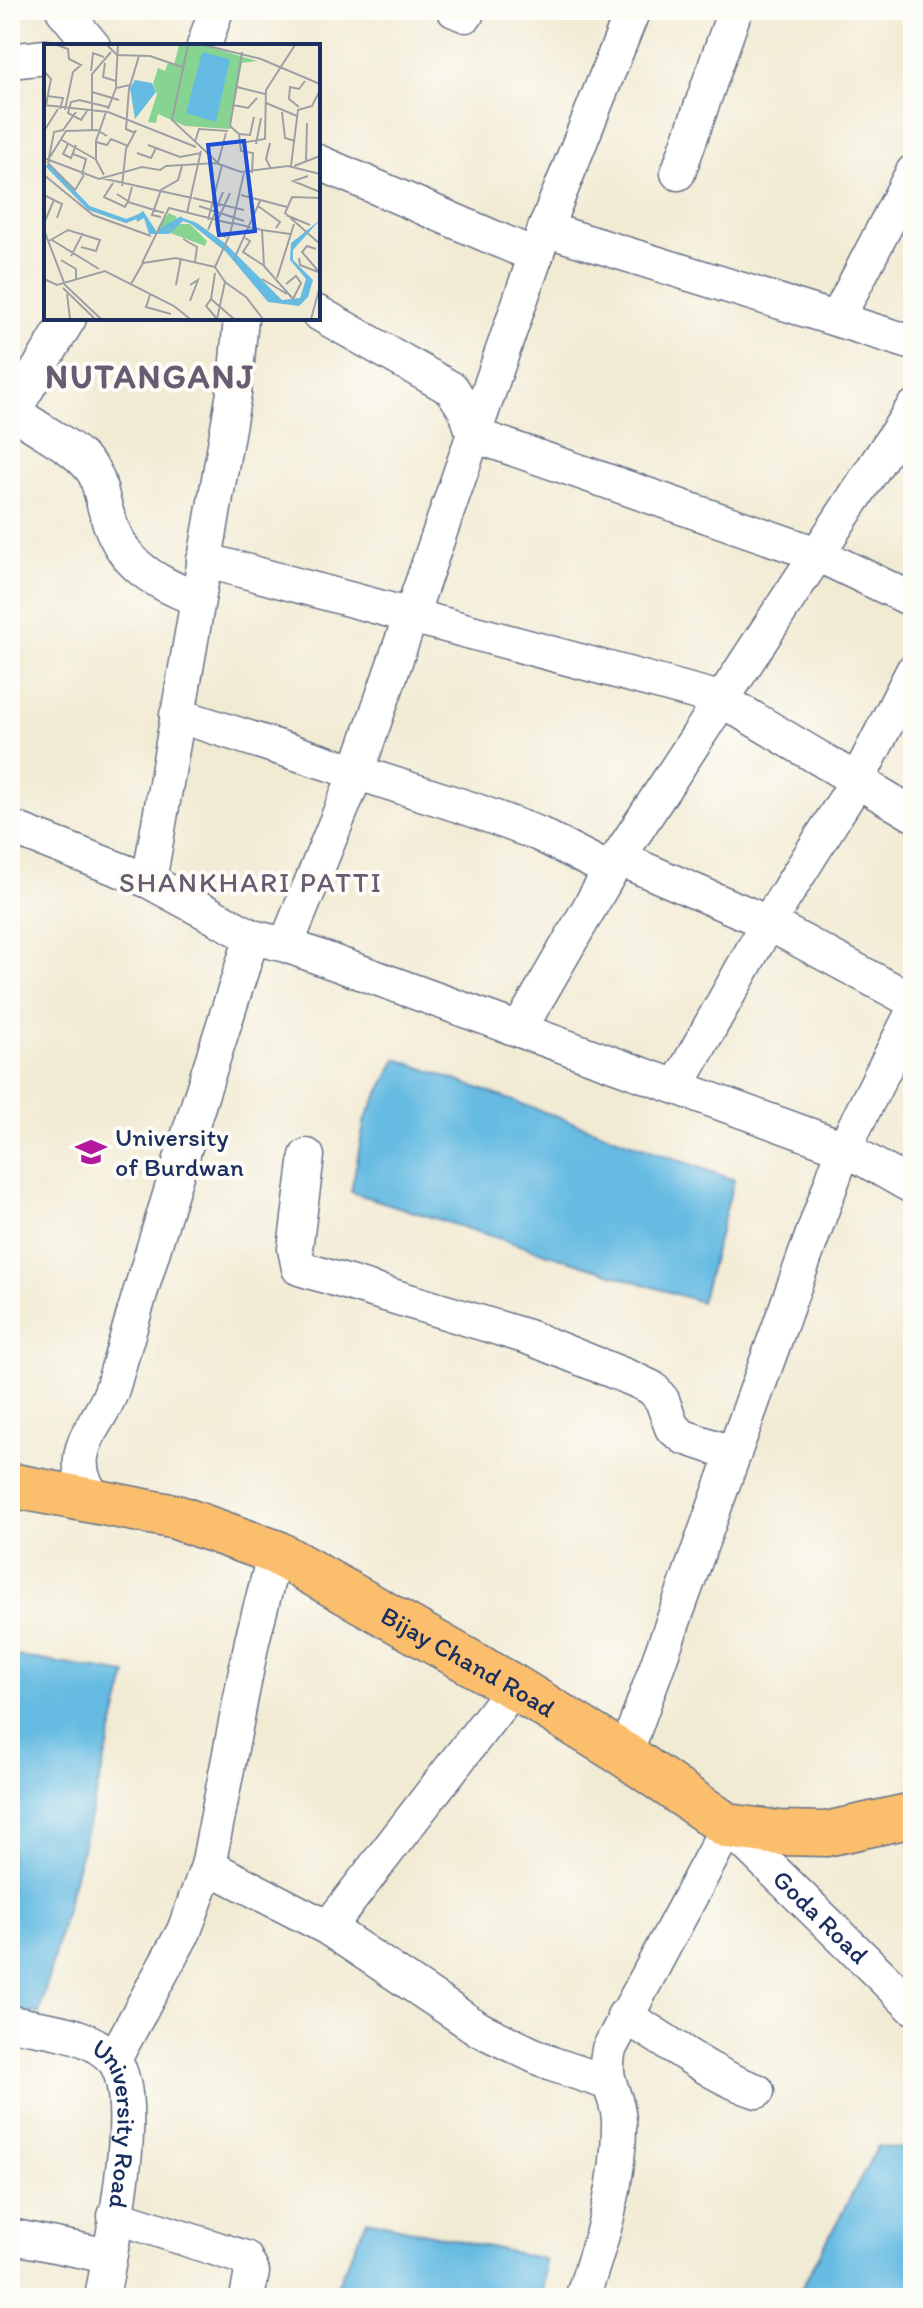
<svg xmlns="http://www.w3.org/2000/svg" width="923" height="2308" viewBox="0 0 923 2308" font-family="Itim,sans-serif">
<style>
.water{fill:#66bbe2;stroke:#4075a0;stroke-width:2}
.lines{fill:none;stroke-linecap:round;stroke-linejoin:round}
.minor-casing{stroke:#667187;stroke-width:37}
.major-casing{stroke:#667187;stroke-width:47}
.minor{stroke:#fff;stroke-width:34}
.major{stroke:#fabe6d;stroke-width:44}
.labels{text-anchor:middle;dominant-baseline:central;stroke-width:8;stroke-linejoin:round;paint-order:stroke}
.poi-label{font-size:26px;fill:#1b2f5e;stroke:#fdfcf7;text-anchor:start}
.street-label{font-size:26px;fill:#1b2f5e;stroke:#fdfcf7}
.neighbourhood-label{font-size:28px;letter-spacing:2px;fill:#685c72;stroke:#fdfcf7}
.district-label{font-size:34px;font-weight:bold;letter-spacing:2px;fill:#685c72;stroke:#fdfcf7}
.inset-river{fill:none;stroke:#66bbe2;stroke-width:4}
.inset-road{fill:none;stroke:#9ca0a5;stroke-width:2}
.view{fill:#1d4ed8;fill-opacity:0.15;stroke:#1d4ed8;stroke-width:4}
.inset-edge{fill:none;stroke:#1b2f5e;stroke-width:4}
</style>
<rect width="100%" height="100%" fill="#fdfcf7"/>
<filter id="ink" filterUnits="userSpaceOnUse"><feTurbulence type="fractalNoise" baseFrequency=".0125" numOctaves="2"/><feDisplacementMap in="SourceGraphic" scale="16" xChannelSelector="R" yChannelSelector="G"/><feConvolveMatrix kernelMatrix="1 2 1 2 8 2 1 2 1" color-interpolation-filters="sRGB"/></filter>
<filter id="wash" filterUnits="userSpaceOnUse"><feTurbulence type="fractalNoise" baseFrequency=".006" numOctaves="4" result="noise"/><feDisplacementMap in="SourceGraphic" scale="32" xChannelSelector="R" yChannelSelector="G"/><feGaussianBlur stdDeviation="1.8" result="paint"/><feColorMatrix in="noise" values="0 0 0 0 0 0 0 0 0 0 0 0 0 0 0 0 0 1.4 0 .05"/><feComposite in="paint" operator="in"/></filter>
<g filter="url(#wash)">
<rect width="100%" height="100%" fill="#f2ebd4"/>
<g class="water">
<path d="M397,1059L734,1180L701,1302L351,1192L365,1119Z"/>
<path d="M10,1655L127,1674L39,2014L10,2010Z"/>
<path d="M878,2146L913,2150V2298H796Z"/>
<path d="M367,2220L544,2259L543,2298H331Z"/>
</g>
</g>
<g filter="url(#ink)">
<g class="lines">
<defs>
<g id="minor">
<path d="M63,10L93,46"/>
<path d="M454,10L466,15"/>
<path d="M204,46L216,10"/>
<path d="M10,61L46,57"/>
<path d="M318,162L536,256"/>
<path d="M678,173L735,10"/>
<path d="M545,229L913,343"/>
<path d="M318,313L452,389L466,411L474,435L817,554L913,600"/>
<path d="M837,319L913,172"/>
<path d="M10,408C35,430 68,441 90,467C99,476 101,495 105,508C120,563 147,578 197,599"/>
<path d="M10,417L69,318"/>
<path d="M204,560L720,699L913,814"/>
<path d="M177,715L471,809L539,834L611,871"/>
<path d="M10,827L149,881L252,937"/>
<path d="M618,858L768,923L913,1001"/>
<path d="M149,881L234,393L241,318"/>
<path d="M286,945L844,1148L913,1187"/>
<path d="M520,1028L618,858L913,408"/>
<path d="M677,1086L768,923L857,781L913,671"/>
<path d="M307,1156L295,1249L299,1268L528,1337L633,1379L652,1388L662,1400L672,1428L684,1437L734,1454"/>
<path d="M98,1501C86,1488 79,1475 81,1457C85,1430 106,1412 113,1386C156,1235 204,1086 252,937L286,945L357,771L545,229L633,10"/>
<path d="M625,1755L844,1148L913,1012"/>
<path d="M208,1866L328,1928L479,2029L552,2064L606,2082"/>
<path d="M328,1928L514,1687"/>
<path d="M624,2016C670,2041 707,2074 757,2091"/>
<path id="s1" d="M10,2023C45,2030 86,2031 112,2058C146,2094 110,2249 102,2298"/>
<path d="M114,2059L184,1931L208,1866L252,1641L275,1552"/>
<path d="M115,2216L245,2258L252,2272L247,2298"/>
<path d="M10,2236L109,2256"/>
<path id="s2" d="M582,2298C602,2239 620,2184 619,2121C618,2092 601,2084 609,2049L728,1826L913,2007"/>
</g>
<g id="major">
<path id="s3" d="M10,1485L176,1517L275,1552L514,1687L625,1755L728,1826L779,1833L826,1834L913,1815"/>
</g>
</defs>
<use href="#minor" class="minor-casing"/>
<use href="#major" class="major-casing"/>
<use href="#minor" class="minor"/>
<use href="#major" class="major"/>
</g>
</g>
<defs>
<symbol id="university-bare" viewBox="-9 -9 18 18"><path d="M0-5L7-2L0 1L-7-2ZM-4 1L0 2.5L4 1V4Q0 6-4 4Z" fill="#b5179e" stroke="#fdfcf7" stroke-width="2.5" paint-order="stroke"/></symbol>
</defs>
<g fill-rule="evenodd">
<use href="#university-bare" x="69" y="1130" width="44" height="44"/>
</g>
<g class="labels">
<g class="poi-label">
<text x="115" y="1137">University<tspan x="115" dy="30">of Burdwan</tspan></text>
</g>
<g class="street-label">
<text stroke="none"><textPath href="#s3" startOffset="496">Bijay Chand Road</textPath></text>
<text stroke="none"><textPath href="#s2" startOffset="638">Goda Road</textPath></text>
<text stroke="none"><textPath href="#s1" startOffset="176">University Road</textPath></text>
</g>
<g class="neighbourhood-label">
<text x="251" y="882">SHANKHARI PATTI</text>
</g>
<g class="district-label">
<text x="150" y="376">NUTANGANJ</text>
</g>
</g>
<g transform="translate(44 44)">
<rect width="276" height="276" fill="#f2ebd4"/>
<path d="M135,1H160L213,17L198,19L186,85L141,82L114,70L112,79L104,78L113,50L109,40L114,24L121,27L124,19L130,21ZM125,169L133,173L129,180H146L163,197L161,202L113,184Z" fill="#87d492"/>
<path d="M158,8L186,15L172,78L142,69ZM91,36L108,39L112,48L91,75L86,44ZM99,167L113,188L124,186L136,173L153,179L182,200L238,256L256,254L262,235L246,216L247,199L276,176L249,206V216L269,236L264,253L255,262L224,258L182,208L147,180L139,177L125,190H105L100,174L93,178L92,172Z" fill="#66bbe2"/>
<path class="inset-river" d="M3,121L45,164L82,177L95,172M114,188L138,174"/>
<path class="inset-road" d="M13,1L24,5L25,15L37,21L29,28L21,66M63,1L73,11L106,12L138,23M144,1L128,76L174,119L182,89M160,1L217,15L276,40M198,8L186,82L195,90L197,107L209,109L208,129M61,19L59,33L72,37V43M0,27L7,35L2,61M47,27L49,9L60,13M72,37L74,1M193,43L221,50M48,48L75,56M3,52L19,54L16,65M35,56L64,63M36,56L27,58L24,69L37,76L43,67M222,59L253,72M0,61L64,68L152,103M189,61L204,64L213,54M255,63L245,55L246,43L255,45L261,37M64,65L72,44L86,41M32,68L19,86L10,88L4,119L31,146L40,131M238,68L241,94L251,97M48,86V30L67,8M0,87L14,65M91,89L82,85L85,45L95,12M195,90L206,91L210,73M18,96L51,115M52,98L63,101L67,95L84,102M151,98L155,85L184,87M196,99L221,95L222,46L251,1M226,99L222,115L227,125M24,100L19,110L27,114L32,101M212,100L217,74M104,101L136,113L157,109M93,109L107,114L112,104M29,110L42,115L38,131M6,113L22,87L53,86L63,92M0,114L55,135L98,123L116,126L122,122L172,119L197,128L244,122L276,130M262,117L263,79M247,122L254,66L268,62L276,46M250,122L276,112M0,131L49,171L107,192M60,131L52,116V97L62,68M264,132L249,137L276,148M57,134L148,154M69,139L60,153L81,163L84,157L73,150M78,142L82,105L92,86M88,143L84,158L120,169M0,151L18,160L13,174M197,151L243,163M149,154L200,166M276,154L248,153L241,169L276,200M155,162L200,177M214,162L236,178L232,184M143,169L157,107M242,171L266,181M117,173L108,171L117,146L134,136L138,122M164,176L178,121M0,179L10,156M189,179L218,186L220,222L250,256M0,186L21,241L57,275M164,186L179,148M218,186L246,190M182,193L174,190L172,180L186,149M201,194L206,197L199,208L219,221M139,195L153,203L151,218M8,196L55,225M5,197L24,186L56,196L52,207L37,203M272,205L263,202L258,208L276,229M27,212L39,189M191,213L216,157M255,214L256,221L274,228M17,216L32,225V236M98,219L125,164L189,180M171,229L167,255L190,275M233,234L250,180M0,235L13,241L61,227L130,262L146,275M218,235L243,250M181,238L202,253L219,275M87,240L99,219L132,214L171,223M242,240L252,232L257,239L249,255M132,241L137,214M146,241L154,236L146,257M19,244L51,275M23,250L26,275M106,251L102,263L127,270M167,255L162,262L173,275M173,275L181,238L171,223L186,190L200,129M267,275L276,242"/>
<path class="view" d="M200,97L211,187L175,191L164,101Z"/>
<rect width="276" height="276" class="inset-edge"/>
</g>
<rect width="923" height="2308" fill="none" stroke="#fdfcf7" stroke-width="40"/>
</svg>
